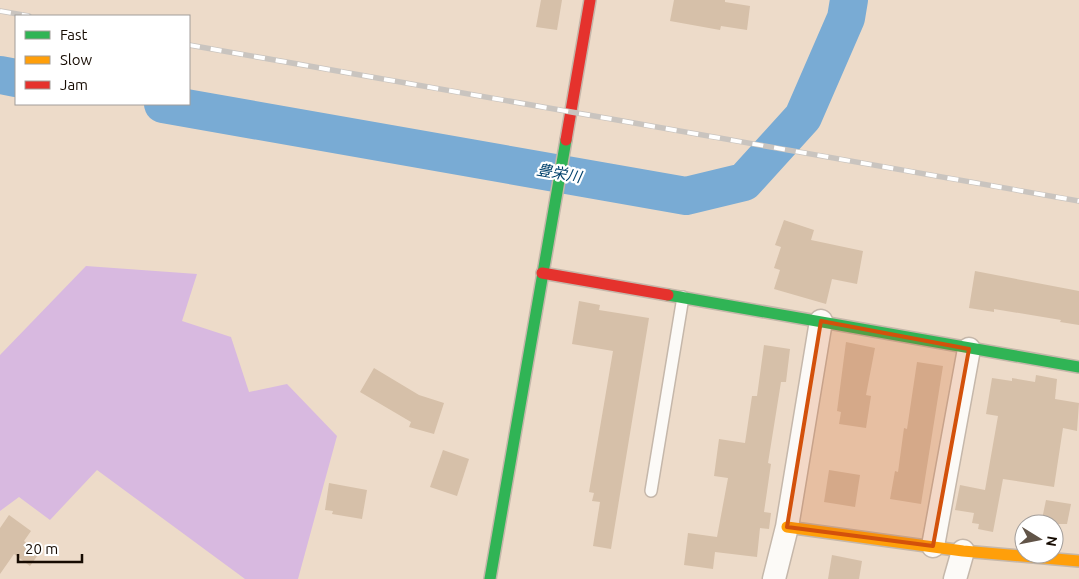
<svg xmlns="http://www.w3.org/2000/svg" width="1079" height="579" viewBox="0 0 1079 579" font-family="Ubuntu,'Noto Sans JP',sans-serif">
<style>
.forest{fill:#d8b9e0}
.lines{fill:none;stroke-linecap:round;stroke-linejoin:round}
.river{stroke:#79abd4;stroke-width:38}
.building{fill:#d6c0a9}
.lane-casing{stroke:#c5b7aa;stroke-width:14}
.street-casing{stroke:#c5b7aa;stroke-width:25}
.fast-casing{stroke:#c5b7aa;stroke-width:14}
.slow-casing{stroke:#c5b7aa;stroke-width:14}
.jam-casing{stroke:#c5b7aa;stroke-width:14}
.lane{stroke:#fcfaf7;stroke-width:11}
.street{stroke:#fcfaf7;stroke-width:22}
.fast{stroke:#30b455;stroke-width:11}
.slow{stroke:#ff9f0a;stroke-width:11}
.jam{stroke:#e5322d;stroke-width:11}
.rail-casing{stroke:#c9c4bf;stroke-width:5.5}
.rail{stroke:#fff;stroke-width:4;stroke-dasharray:11;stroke-linecap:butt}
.marked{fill:#d3510b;fill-opacity:0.2;stroke:#d3510b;stroke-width:4;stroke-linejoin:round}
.labels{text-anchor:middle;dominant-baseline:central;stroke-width:4.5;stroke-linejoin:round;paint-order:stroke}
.water-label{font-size:15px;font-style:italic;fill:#01416c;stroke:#fff}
</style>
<rect width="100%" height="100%" fill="#eddbc9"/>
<path class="forest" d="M86,266L197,274L182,321L231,337L249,392L287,384L337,436L298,579H245L97,470L50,520L19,497L0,511V355Z"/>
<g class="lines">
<g class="river">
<path d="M0,75L16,78"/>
<path d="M163,104L686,196L744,182L803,117L846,18L849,0"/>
</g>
</g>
<g class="building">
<path d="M541,0H562L557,30L536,27Z"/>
<path d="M674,0H725V2L750,6L747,30L721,26L720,30L670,21Z"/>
<path d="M784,220L814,230L811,240L863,251L857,284L832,279L826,304L774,289L780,270L774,268L781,247L775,245Z"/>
<path d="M975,271L1079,291V325L1060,322L1061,320L994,309V312L969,308Z"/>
<path d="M579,301L600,305L599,310L649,318L611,549L593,546L600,502L592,501L594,493L589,492L613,351L572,344Z"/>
<path d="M846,342L875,348L866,395L871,396L866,428L839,424L841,412L837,411Z"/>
<path d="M764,345L790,349L786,382H781L768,463L771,464L764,512L771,513L769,529L760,528L757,557L715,552L713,569L684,565L688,533L717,537L728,478L714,476L719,439L745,443L752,396H757Z"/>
<path d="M917,362L943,366L921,504L890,499L895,471L898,472L904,428L907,429Z"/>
<path d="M374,368L419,395L444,403L434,434L409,427L411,422L360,392Z"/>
<path d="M1036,375L1057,379L1055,399L1079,403L1077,431L1063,428L1054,487L1003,479L993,532L978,529L979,524L972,523L974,513L955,510L960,485L985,490L998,416L986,414L992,378L1012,381V378L1035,382Z"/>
<path d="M443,450L469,459L457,496L430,487Z"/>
<path d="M829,470L860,475L855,507L824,502Z"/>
<path d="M329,483L367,490L362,519L332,514L333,511L325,510Z"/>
<path d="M1046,500L1071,504L1067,524H1041Z"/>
<path d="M9,515L31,531L24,541L40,552L30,566L14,554L0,574V528Z"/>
<path d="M832,555L862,561L859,579H828Z"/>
</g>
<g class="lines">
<defs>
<path id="lane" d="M651,491L683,297"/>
<g id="street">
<path d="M933,546L969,349"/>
<path d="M774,579L787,527L821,321"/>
<path d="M955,579L963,551"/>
</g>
<g id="fast">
<path d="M668,295L1079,367"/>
<path d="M490,579L566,140"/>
</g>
<path id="slow" d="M787,527L963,551L1079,561"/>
<g id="jam">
<path d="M566,140L590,0"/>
<path d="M542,273L668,295"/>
</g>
</defs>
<use href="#lane" class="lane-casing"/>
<use href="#street" class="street-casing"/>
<use href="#fast" class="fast-casing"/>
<use href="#slow" class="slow-casing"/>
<use href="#jam" class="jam-casing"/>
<use href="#lane" class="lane"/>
<use href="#street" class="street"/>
<use href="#fast" class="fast"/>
<use href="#slow" class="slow"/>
<use href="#jam" class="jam"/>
<defs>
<g id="rail">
<path d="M0,11L29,16"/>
<path d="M189,45L1079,201"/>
</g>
</defs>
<use href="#rail" class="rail-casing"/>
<use href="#rail" class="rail"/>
</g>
<path class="marked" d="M821,321L969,349L933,546L787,527Z"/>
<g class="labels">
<g class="water-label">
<text transform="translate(559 173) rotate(10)">豊栄川</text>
</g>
</g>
<rect x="15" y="15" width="175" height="90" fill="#ffffff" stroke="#a29d9a"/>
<rect x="25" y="31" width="25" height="8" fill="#30b455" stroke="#a29d9a"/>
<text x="60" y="40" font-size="15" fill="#160b02">Fast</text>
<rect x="25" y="56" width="25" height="8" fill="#ff9f0a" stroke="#a29d9a"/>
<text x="60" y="65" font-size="15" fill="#160b02">Slow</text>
<rect x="25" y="81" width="25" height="8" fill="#e5322d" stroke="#a29d9a"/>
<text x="60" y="90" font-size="15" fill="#160b02">Jam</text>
<g transform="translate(1039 539) rotate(100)"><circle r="24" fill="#ffffff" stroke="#a29d9a"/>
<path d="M0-4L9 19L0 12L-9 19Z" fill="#615448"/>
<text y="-8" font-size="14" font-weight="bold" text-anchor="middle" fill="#160b02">N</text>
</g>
<path d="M18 554v8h64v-8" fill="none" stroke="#160b02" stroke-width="2.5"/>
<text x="25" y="554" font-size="15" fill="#160b02" stroke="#ffffff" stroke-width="4" paint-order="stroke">20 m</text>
</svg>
